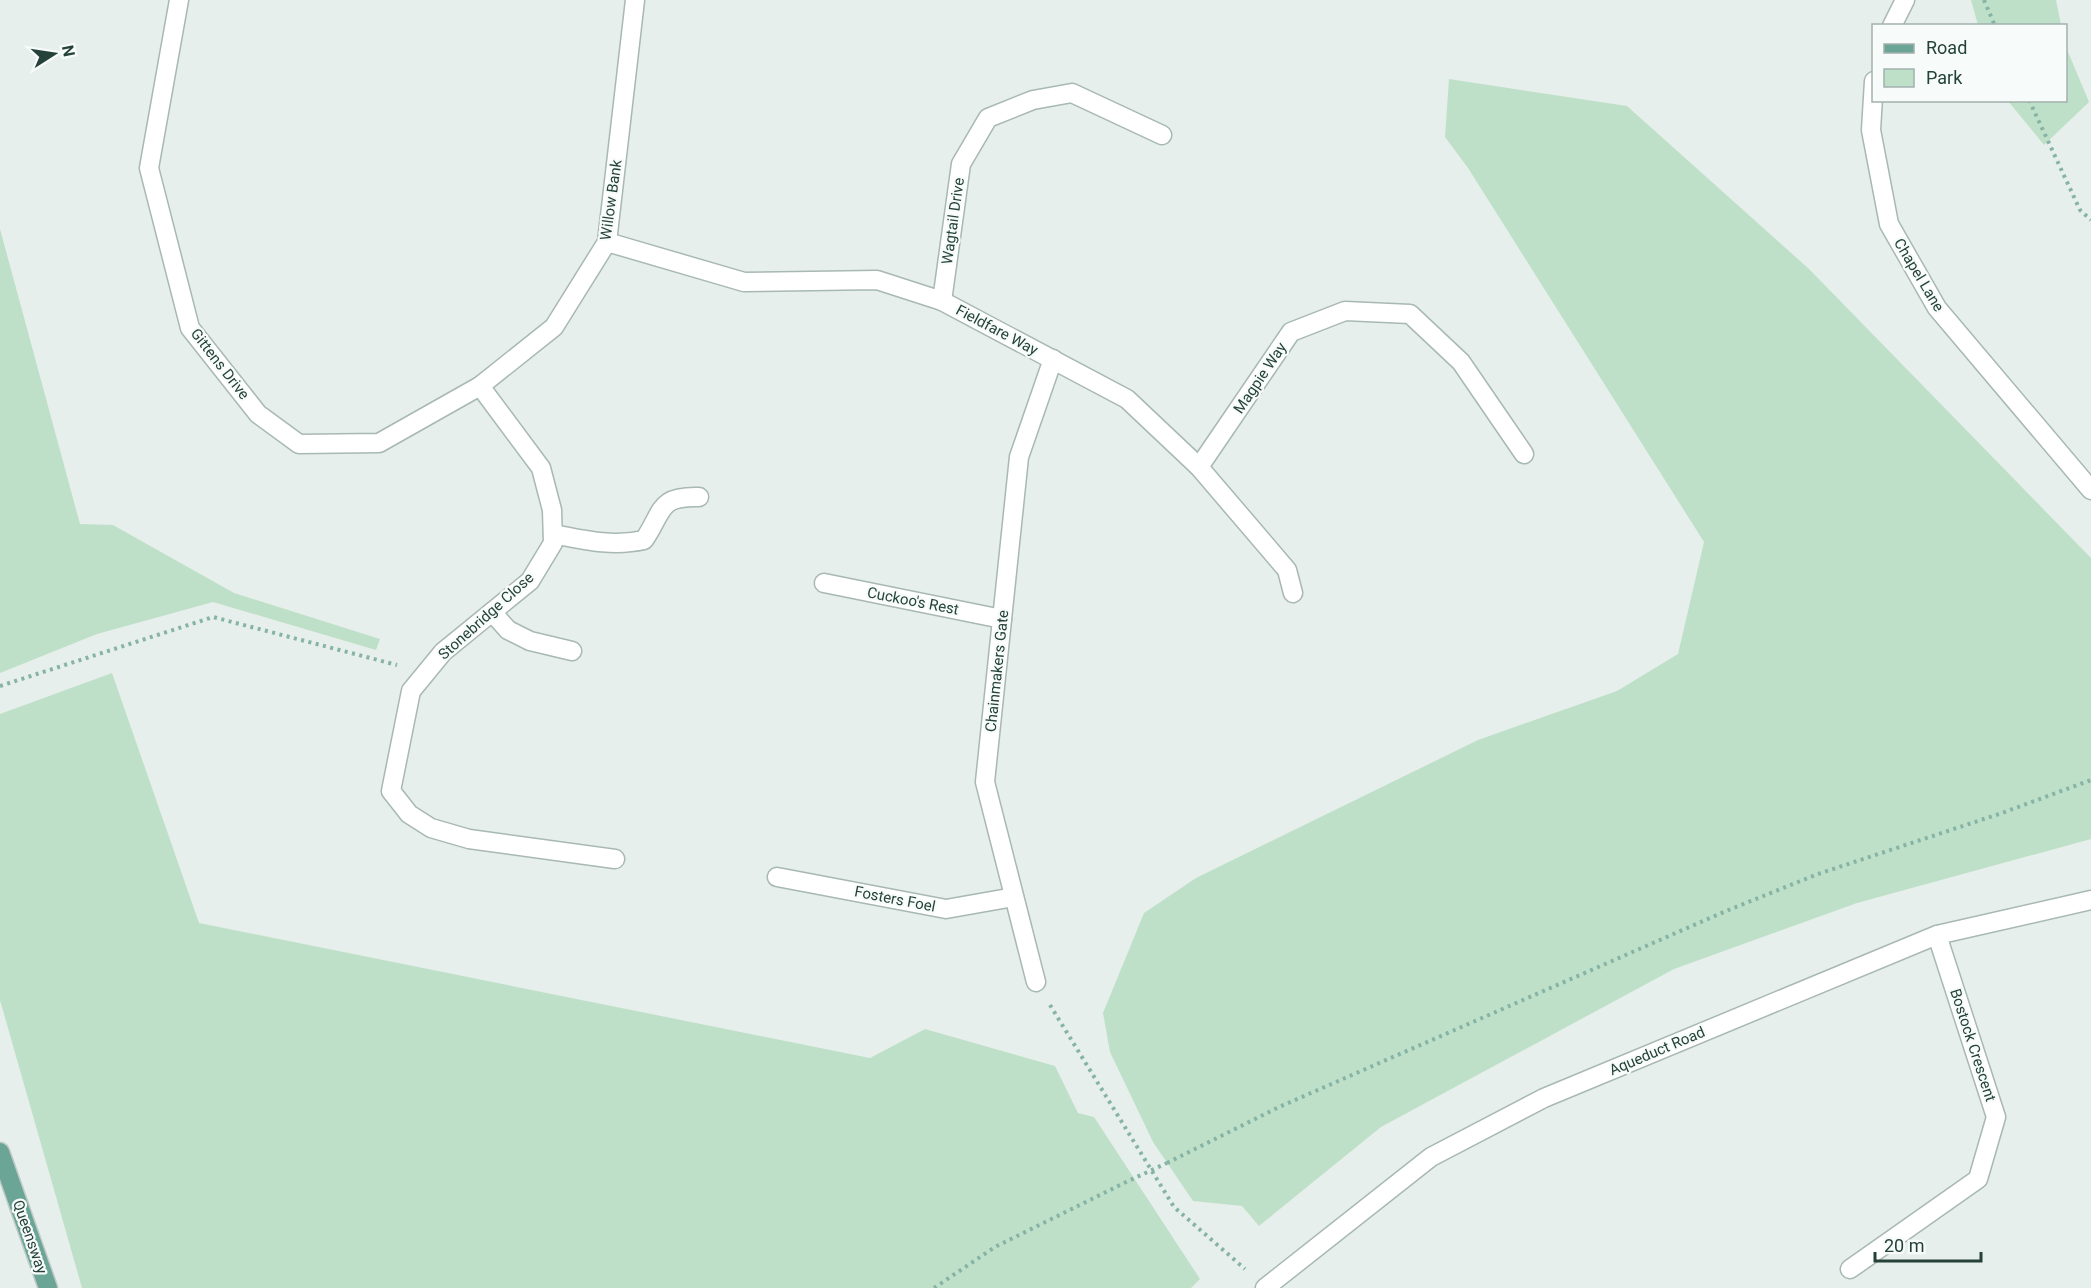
<svg xmlns="http://www.w3.org/2000/svg" width="2091" height="1288" viewBox="0 0 2091 1288" font-family="Roboto,sans-serif">
<style>
.green{fill:#bfe0c8}
.lines{fill:none;stroke-linecap:round;stroke-linejoin:round}
.minor-casing{stroke:#a8b8b2;stroke-width:21}
.major-casing{stroke:#c2cac8;stroke-width:21}
.path{stroke:#86b3a5;stroke-width:4;stroke-dasharray:3 4.5;stroke-linecap:butt}
.minor{stroke:#fff;stroke-width:18}
.major{stroke:#6aa596;stroke-width:18}
.path-bridge{stroke:#86b3a5;stroke-width:4;stroke-dasharray:3 4.5;stroke-linecap:butt}
.labels{text-anchor:middle;dominant-baseline:central;stroke-width:4.5;stroke-linejoin:round;paint-order:stroke}
.street-label{font-size:15px;fill:#24423a;stroke:#f7fbf9}
</style>
<rect width="100%" height="100%" fill="#e6efeb"/>
<g class="green">
<path d="M1971,0H2056L2061,25H1978Z"/>
<path d="M2066,47L2089,102L2044,145L2008,101L2066,100Z"/>
<path d="M1449,79L1627,106L1809,269L2091,558V839L1857,903L1674,969L1381,1127L1259,1226L1242,1206L1193,1201L1153,1142L1110,1052L1103,1013L1144,913L1196,878L1478,740L1617,691L1678,654L1704,542L1468,168L1445,137Z"/>
<path d="M0,229L80,524L113,525L234,593L380,639L376,650L213,602L97,634L0,673Z"/>
<path d="M112,673L199,923L870,1058L925,1029L1055,1066L1078,1113L1094,1117L1200,1279L1191,1288H82L0,1000V714Z"/>
</g>
<g class="lines">
<defs>
<g id="minor">
<path d="M179,0L149,168L190,328L258,414L299,444L379,443L480,386L554,327L607,242L635,0"/>
<path d="M1892,26L1905,0"/>
<path d="M1874,81L1871,130L1889,224L1937,308L2091,490"/>
<path d="M607,242L744,282L877,280L942,301L1127,399L1199,467L1287,570L1293,593"/>
<path d="M942,301L961,164L988,118L1033,100L1072,93L1162,135"/>
<path d="M480,386L541,468L552,510L553,543L530,581L443,652L411,691L391,791L409,814L431,828L469,839L615,859"/>
<path d="M1199,467L1291,332L1345,311L1410,314L1461,362L1524,454"/>
<path d="M553,534C584,540 613,547 644,540C664,511 657,496 699,497"/>
<path d="M824,583L1002,619"/>
<path d="M492,612L508,630L530,641L572,651"/>
<path d="M777,877L946,909L1014,897"/>
<path d="M1036,982L985,782L1019,457L1053,359"/>
<path d="M1850,1269L1978,1179L1996,1117L1937,935"/>
<path d="M1265,1288L1431,1157L1544,1098L1937,935L2091,900"/>
</g>
<path id="major" d="M0,1152L48,1288"/>
</defs>
<use href="#minor" class="minor-casing"/>
<use href="#major" class="major-casing"/>
<g class="path">
<path d="M1984,0L1995,26"/>
<path d="M2029,100L2080,210L2091,220"/>
<path d="M0,686L213,617L397,665"/>
<path d="M1050,1005L1174,1207L1245,1269"/>
<path d="M1167,1163L1279,1107L1726,911L1818,874L2002,813L2091,780"/>
<path d="M934,1288L995,1247L1124,1183"/>
</g>
<use href="#minor" class="minor"/>
<use href="#major" class="major"/>
<path class="path-bridge" d="M1124,1183L1167,1163"/>
</g>
<g class="labels">
<g class="street-label">
<text transform="translate(611 200) rotate(-82)">Willow Bank</text>
<text transform="translate(953 221) rotate(-82)">Wagtail Drive</text>
<text transform="translate(1919 275) rotate(59)">Chapel Lane</text>
<text transform="translate(997 330) rotate(28)">Fieldfare Way</text>
<text transform="translate(220 364) rotate(52)">Gittens Drive</text>
<text transform="translate(1260 378) rotate(-56)">Magpie Way</text>
<text transform="translate(913 601) rotate(11)">Cuckoo's Rest</text>
<text transform="translate(486 616) rotate(-42)">Stonebridge Close</text>
<text transform="translate(997 671) rotate(-84)">Chainmakers Gate</text>
<text transform="translate(895 899) rotate(11)">Fosters Foel</text>
<text transform="translate(1973 1045) rotate(72)">Bostock Crescent</text>
<text transform="translate(1657 1051) rotate(-23)">Aqueduct Road</text>
<text transform="translate(30 1237) rotate(71)">Queensway</text>
</g>
</g>
<rect x="1872" y="24" width="195" height="78" fill="#f7fbf9" stroke="#a3b1ad" stroke-width="1.5"/>
<rect x="1884" y="44" width="30" height="9" fill="#6aa596" stroke="#a3b1ad" stroke-width="1.5"/>
<text x="1926" y="54" font-size="18" fill="#24423a">Road</text>
<rect x="1884" y="69" width="30" height="18" fill="#bfe0c8" stroke="#a3b1ad" stroke-width="1.5"/>
<text x="1926" y="84" font-size="18" fill="#24423a">Park</text>
<g transform="translate(54 54) rotate(78)" stroke="#f7fbf9" stroke-width="4.5" paint-order="stroke">
<path d="M0-4.5L10 22L0 15L-10 22Z" fill="#24423a"/>
<text y="-9" font-size="16" font-weight="bold" text-anchor="middle" fill="#24423a">N</text>
</g>
<path d="M1875 1252v9h106v-9" fill="none" stroke="#24423a" stroke-width="3"/>
<text x="1884" y="1252" font-size="18" fill="#24423a" stroke="#f7fbf9" stroke-width="4.5" paint-order="stroke">20 m</text>
</svg>
